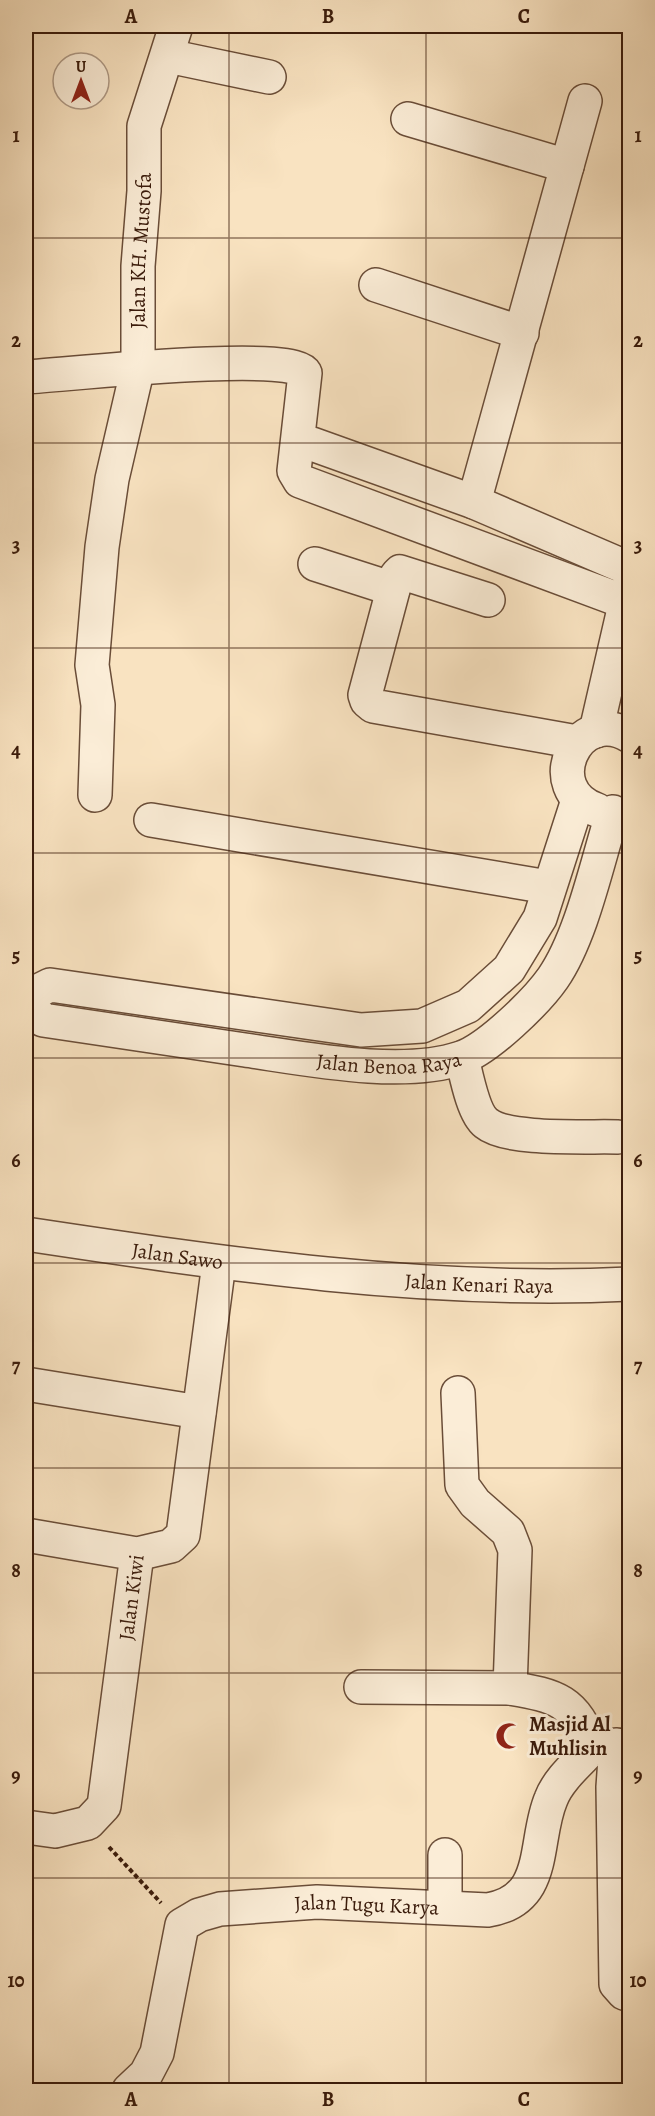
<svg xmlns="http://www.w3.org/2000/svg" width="655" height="2116" viewBox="0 0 655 2116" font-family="Alegreya,serif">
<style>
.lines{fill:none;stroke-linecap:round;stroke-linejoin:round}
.minor-casing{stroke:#6a4d38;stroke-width:36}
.path{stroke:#3a1b0b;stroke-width:4;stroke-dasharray:4.5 3;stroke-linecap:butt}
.minor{stroke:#fbedd7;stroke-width:33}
.grid{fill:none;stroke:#3a1b0b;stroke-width:1.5;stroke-opacity:0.55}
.labels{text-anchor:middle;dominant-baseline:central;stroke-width:6;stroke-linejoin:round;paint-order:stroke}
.street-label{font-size:21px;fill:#3a1b0b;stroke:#fbedd7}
.poi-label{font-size:21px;font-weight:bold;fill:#3a1b0b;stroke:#fbedd7;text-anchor:start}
.neatline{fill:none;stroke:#3a1b0b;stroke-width:2}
.grid-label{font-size:20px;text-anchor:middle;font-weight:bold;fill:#3a1b0b}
</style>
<rect width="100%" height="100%" fill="#f9e3c1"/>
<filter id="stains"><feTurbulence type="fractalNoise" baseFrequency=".00333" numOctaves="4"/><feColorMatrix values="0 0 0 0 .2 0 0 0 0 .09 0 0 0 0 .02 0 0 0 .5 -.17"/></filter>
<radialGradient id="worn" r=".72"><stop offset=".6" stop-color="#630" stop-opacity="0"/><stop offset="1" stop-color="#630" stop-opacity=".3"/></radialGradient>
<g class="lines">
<defs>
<g id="minor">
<path d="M168,56L269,77"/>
<path d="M585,101L474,502L630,569"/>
<path d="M408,119L567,166"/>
<path d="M376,285L522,333"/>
<path d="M26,377C62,375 292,350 305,373L294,471L300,481L625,602"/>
<path d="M312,444L474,502"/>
<path d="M315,564L393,589"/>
<path d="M488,600L400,572L397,575L365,695L367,701L373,706L577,742"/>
<path d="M596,731L630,583"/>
<path id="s1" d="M95,795L98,705L92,665L102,547L112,479L138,367V266L144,191V126L176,26"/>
<path d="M597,810C538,790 577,704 630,736"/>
<path d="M151,820L548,887"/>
<path d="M26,997L50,985L361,1030L422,1026L468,1006L509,969L540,918L578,800"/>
<path id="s2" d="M26,1002L43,1020C110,1030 178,1040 245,1050C307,1059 402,1078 461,1058C488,1049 537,1001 553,978C582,936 597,862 613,812"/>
<path d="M462,1058C466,1074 473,1113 486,1123C508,1141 587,1136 618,1137"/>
<path id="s3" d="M26,1234C225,1264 427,1294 630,1284"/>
<path d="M26,1384L199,1412"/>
<path d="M458,1393L462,1485L475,1503L508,1532L515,1550L510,1688C557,1696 575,1700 592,1748"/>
<path d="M26,1535L137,1554L171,1546L183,1535L219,1263"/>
<path d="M361,1687L510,1688"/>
<path d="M616,1745L613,1787L616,1984L624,1993L630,1995"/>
<path id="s4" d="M26,1827L55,1831L88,1823L104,1806L137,1554"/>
<path d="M445,1855V1906"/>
<path id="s5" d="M129,2090L146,2074L157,2053L182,1925L199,1915L220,1909L317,1902L488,1910C549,1900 533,1841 551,1799C558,1780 578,1763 592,1748L630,1745"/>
</g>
</defs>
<use href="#minor" class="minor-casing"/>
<path class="path" d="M109,1847L161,1903"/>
<use href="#minor" class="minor"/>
</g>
<path class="grid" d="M229,26V2090M426,26V2090M26,238H630M26,443H630M26,648H630M26,853H630M26,1058H630M26,1263H630M26,1468H630M26,1673H630M26,1878H630"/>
<defs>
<symbol id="mosque-bare" viewBox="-9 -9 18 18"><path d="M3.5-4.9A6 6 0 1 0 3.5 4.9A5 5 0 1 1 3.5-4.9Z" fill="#8f2418" stroke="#fbedd7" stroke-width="2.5" paint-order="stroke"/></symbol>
</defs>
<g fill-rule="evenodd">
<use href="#mosque-bare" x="490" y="1717" width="38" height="38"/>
</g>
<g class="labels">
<g class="street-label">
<text stroke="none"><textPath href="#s1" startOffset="549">Jalan KH. Mustofa</textPath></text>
<text stroke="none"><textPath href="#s2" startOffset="374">Jalan Benoa Raya</textPath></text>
<text stroke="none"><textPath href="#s3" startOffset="153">Jalan Sawo</textPath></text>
<text stroke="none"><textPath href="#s3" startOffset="456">Jalan Kenari Raya</textPath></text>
<text stroke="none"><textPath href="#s4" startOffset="297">Jalan Kiwi</textPath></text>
<text stroke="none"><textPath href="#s5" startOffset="366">Jalan Tugu Karya</textPath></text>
</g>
<g class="poi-label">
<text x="529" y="1724">Masjid Al<tspan x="529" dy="24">Muhlisin</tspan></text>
</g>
</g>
<rect width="655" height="2116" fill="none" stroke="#f9e3c1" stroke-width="66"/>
<g transform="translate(81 81)"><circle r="28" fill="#fbedd7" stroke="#ae9985" stroke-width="1.5"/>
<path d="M0-4.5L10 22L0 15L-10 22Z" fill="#8f2418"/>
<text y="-9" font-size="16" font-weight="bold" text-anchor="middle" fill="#3a1b0b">U</text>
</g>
<rect x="33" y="33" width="589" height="2050" class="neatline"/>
<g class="grid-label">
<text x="131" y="23">A</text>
<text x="328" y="23">B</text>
<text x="524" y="23">C</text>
<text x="16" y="142">1</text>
<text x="638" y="142">1</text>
<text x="16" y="347">2</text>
<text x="638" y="347">2</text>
<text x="16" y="552">3</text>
<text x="638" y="552">3</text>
<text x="16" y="757">4</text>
<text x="638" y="757">4</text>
<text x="16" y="962">5</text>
<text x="638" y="962">5</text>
<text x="16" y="1167">6</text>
<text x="638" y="1167">6</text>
<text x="16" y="1372">7</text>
<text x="638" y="1372">7</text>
<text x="16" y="1577">8</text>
<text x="638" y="1577">8</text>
<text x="16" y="1782">9</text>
<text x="638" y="1782">9</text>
<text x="16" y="1987">10</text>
<text x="638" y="1987">10</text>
<text x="131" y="2106">A</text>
<text x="328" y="2106">B</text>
<text x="524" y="2106">C</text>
</g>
<rect width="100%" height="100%" filter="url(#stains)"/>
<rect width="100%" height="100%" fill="url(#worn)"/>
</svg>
